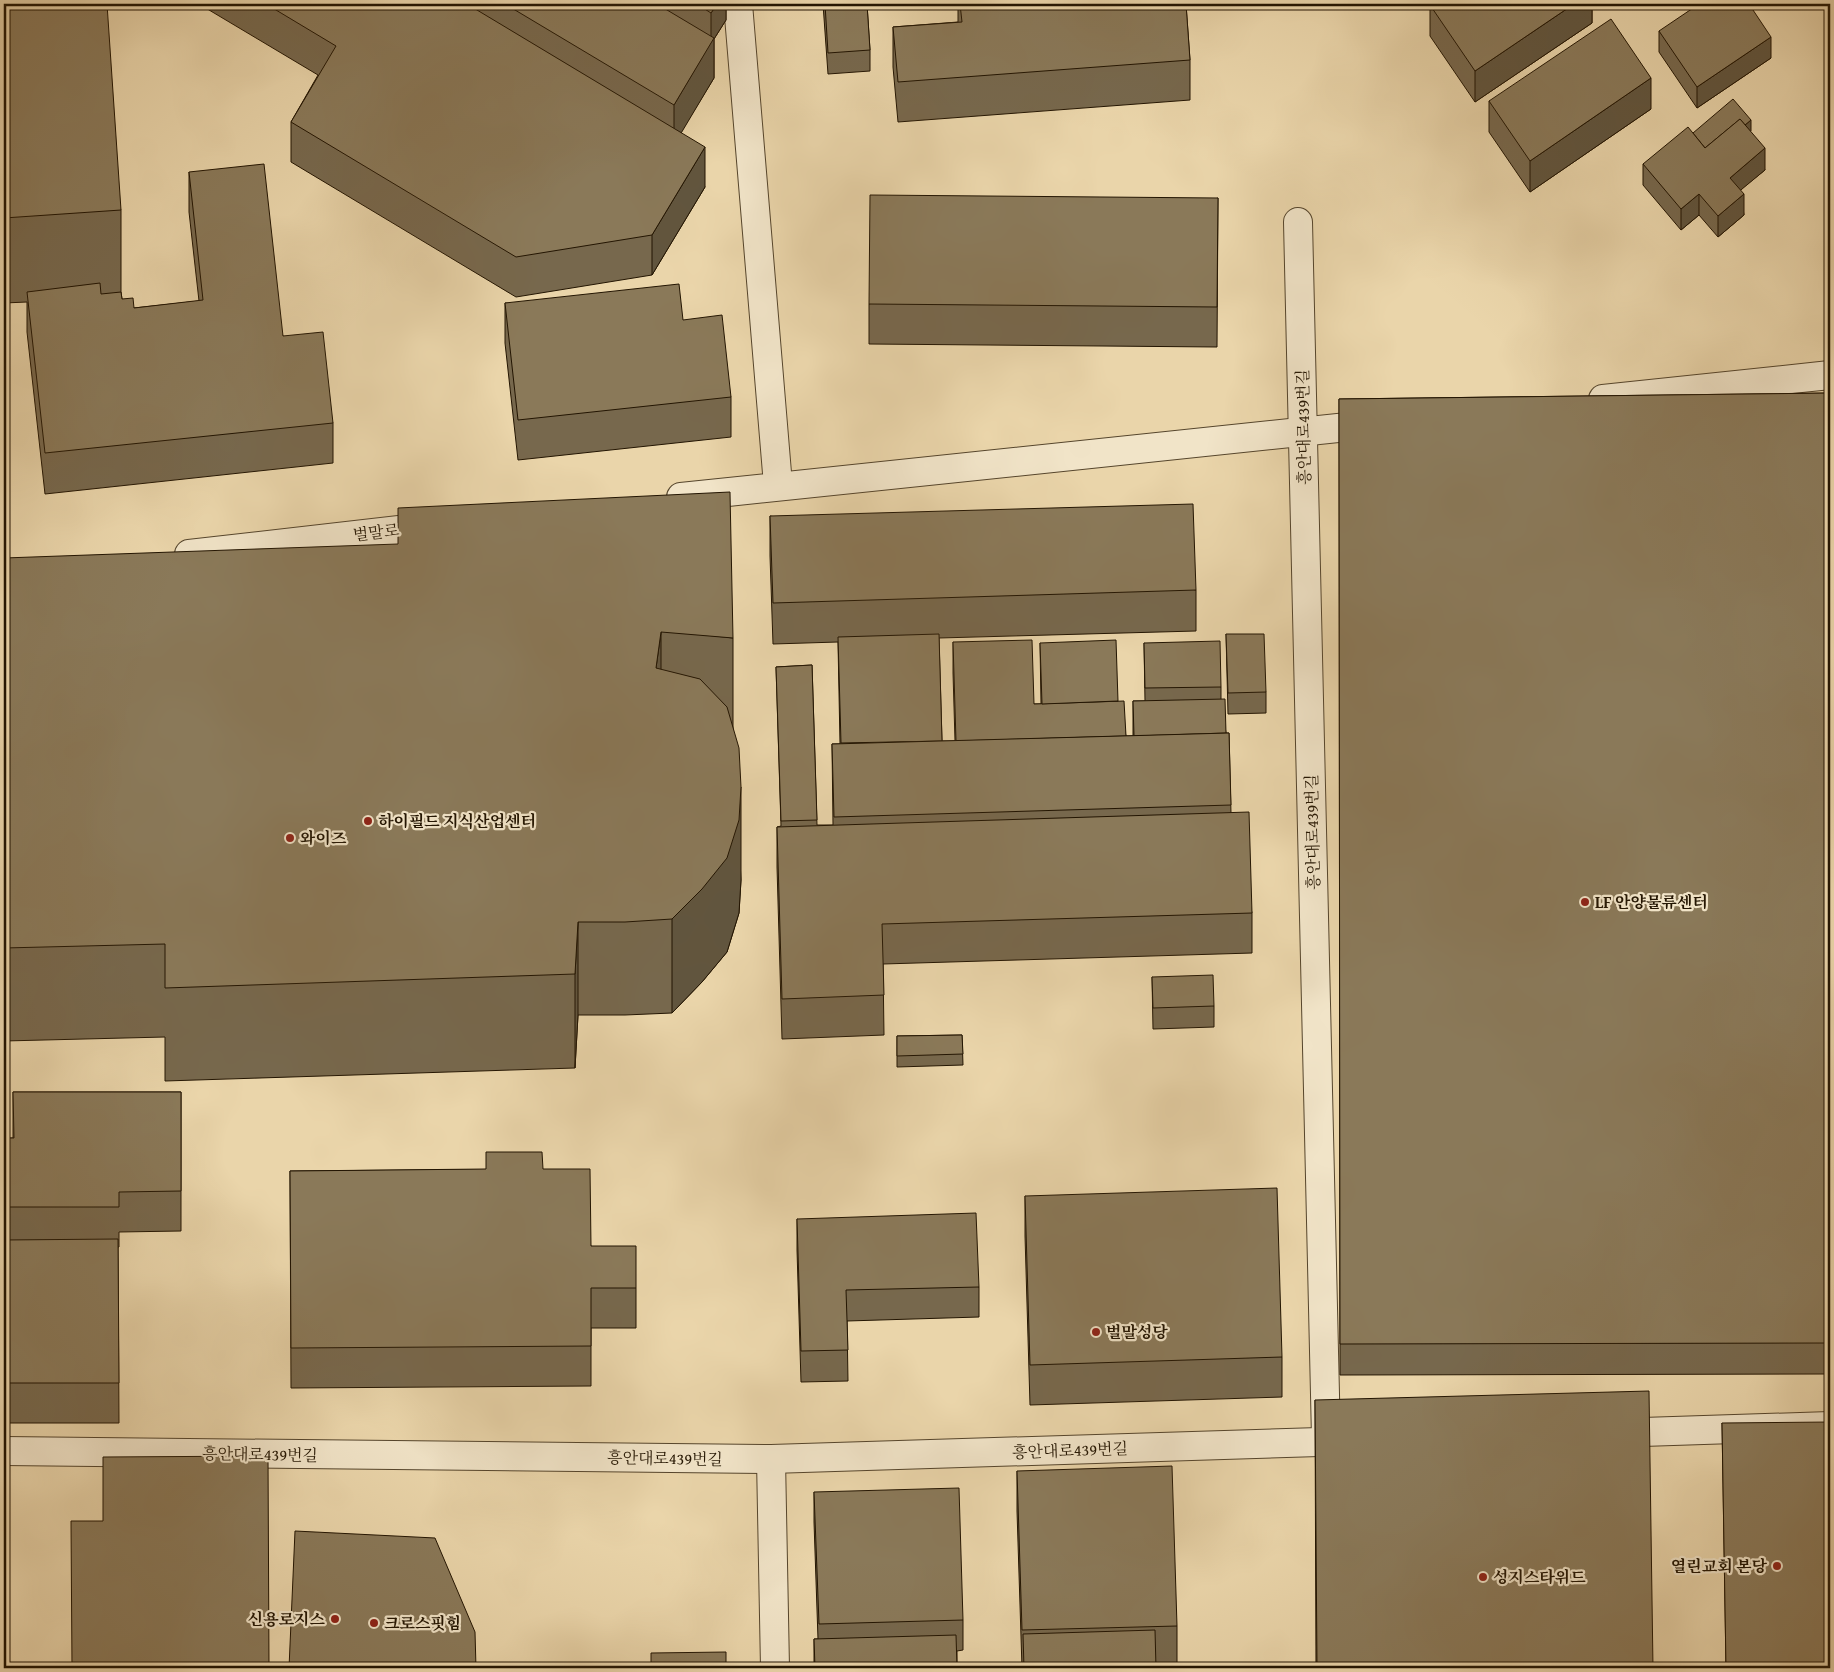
<svg xmlns="http://www.w3.org/2000/svg" width="1834" height="1672" viewBox="0 0 1834 1672" font-family="'Gentium Book Plus','Noto Serif KR',serif">
<style>
.lines{fill:none;stroke-linecap:round;stroke-linejoin:round}
.minor-casing{stroke:#55452c;stroke-width:30}
.minor{stroke:#f1e4c8;stroke-width:28}
.wall{fill:#77684d;stroke:#231502}
.shaded-wall{fill:#61553e;stroke:#231502}
.building{fill:#8a7959;stroke:#231502}
.poi-dot{fill:#8f2418;stroke:#f1e4c8;stroke-width:2}
.labels{text-anchor:middle;dominant-baseline:central;stroke-width:4.5;stroke-linejoin:round;paint-order:stroke}
.street-label{font-size:16px;fill:#231502;stroke:#f1e4c8}
.poi-label{font-size:16px;font-weight:bold;fill:#231502;stroke:#f1e4c8;text-anchor:start}
</style>
<rect width="100%" height="100%" fill="#ead5aa"/>
<filter id="stains"><feTurbulence type="fractalNoise" baseFrequency=".004" numOctaves="4"/><feColorMatrix values="0 0 0 0 .2 0 0 0 0 .09 0 0 0 0 .02 0 0 0 .5 -.17"/></filter>
<radialGradient id="worn" r=".72"><stop offset=".6" stop-color="#630" stop-opacity="0"/><stop offset="1" stop-color="#630" stop-opacity=".3"/></radialGradient>
<g class="lines">
<defs>
<g id="minor">
<path d="M738,4L778,485"/>
<path d="M1298,222L1326,1438"/>
<path d="M1603,399L1830,375"/>
<path d="M681,497L1376,424"/>
<path d="M189,554L434,526"/>
<path d="M1612,1433L1830,1426"/>
<path d="M4,1451L771,1459L1352,1441"/>
<path d="M771,1459L775,1668"/>
</g>
</defs>
<use href="#minor" class="minor-casing"/>
<use href="#minor" class="minor"/>
</g>
<g class="wall">
<path d="M4,4L121,210V292L122,299L134,308L199,301L189,212V172L333,423V463L45,494L27,332V302L4,303Z"/>
<path d="M199,4H726V20L714,39V78L681,132L705,187L652,275L516,297L291,162V122L318,75Z"/>
<path d="M823,4H867L870,50V71L828,74Z"/>
<path d="M958,4H1186L1190,60V100L898,122L893,67V27L958,22Z"/>
<path d="M1592,4V23L1475,102L1430,36V5Z"/>
<path d="M1659,31L1771,58L1697,108L1659,52Z"/>
<path d="M1489,101L1651,109L1530,192L1489,132Z"/>
<path d="M1750,131L1765,170L1740,190L1744,215L1718,237L1699,215L1681,230L1643,185V164L1751,131Z"/>
<path d="M1218,198L1217,347L869,344V304Z"/>
<path d="M505,303L683,320L731,397V437L518,460L505,343Z"/>
<path d="M1830,393V1374L1340,1375L1339,399Z"/>
<path d="M770,516L1196,590V631L939,638L942,741H955L953,673V642L1034,704H1041L1040,643L1118,701L1126,736H1133V701H1145L1144,643L1221,687V699L1226,733H1229L1231,813L1252,913V953L883,964L884,1035L782,1039L777,867V827L781,826L776,667L812,665L817,825H833L832,744H840L838,642L773,644L770,556Z"/>
<path d="M4,558L733,638V727L741,880L739,913L727,952L702,982L672,1013L625,1015H578L575,1068L165,1081V1037L4,1041Z"/>
<path d="M1226,634L1266,692V713L1228,714Z"/>
<path d="M1152,977L1214,1006V1027L1153,1029Z"/>
<path d="M962,1035L963,1065L897,1067V1036Z"/>
<path d="M13,1092H181V1231L119,1232V1247H118L119,1423H4V1138H13Z"/>
<path d="M543,1169L591,1246L636,1288V1328H591V1386L291,1388L290,1171Z"/>
<path d="M1025,1196L1282,1357V1397L1030,1405L1025,1236Z"/>
<path d="M797,1219L979,1287V1317L847,1321L848,1381L801,1382L797,1250Z"/>
<path d="M1315,1400L1653,1668H1316Z"/>
<path d="M1722,1423L1830,1668H1726Z"/>
<path d="M1017,1471L1177,1626V1666L1156,1667V1668H1022L1017,1511Z"/>
<path d="M814,1492L963,1620V1650L957,1651V1668H814V1639H818L814,1522Z"/>
</g>
<g class="shaded-wall">
<path d="M717,4H726V20L714,39V78L674,145V105L711,42V13Z"/>
<path d="M1574,4H1592V23L1475,102V71Z"/>
<path d="M1771,37V58L1697,108V87Z"/>
<path d="M1651,78V109L1530,192V161Z"/>
<path d="M1751,120V131L1705,169V158Z"/>
<path d="M705,147V187L652,275V235Z"/>
<path d="M1765,148V170L1730,199V178Z"/>
<path d="M1699,194V215L1681,230V209Z"/>
<path d="M1744,194V215L1718,237V216Z"/>
<path d="M661,632V726L656,668Z"/>
<path d="M741,787V880L739,913L727,952L702,982L672,1013V919Z"/>
<path d="M578,922V1015L575,1068V974Z"/>
</g>
<g class="building">
<path d="M4,4H107L121,210L4,218Z"/>
<path d="M266,4H467L705,147L652,235L516,257L291,122L336,46Z"/>
<path d="M505,4H657L714,38L674,105Z"/>
<path d="M697,4H717L711,13Z"/>
<path d="M825,4H867L870,50L828,53Z"/>
<path d="M960,4H1186L1190,60L898,82L893,27L962,22Z"/>
<path d="M1431,4H1574L1475,71L1430,5Z"/>
<path d="M1699,4H1749L1771,37L1697,87L1659,31Z"/>
<path d="M1611,19L1651,78L1530,161L1489,101Z"/>
<path d="M1733,99L1751,120L1745,125L1740,119L1705,148L1693,133Z"/>
<path d="M1740,119L1765,148L1730,178L1744,194L1718,216L1699,194L1681,209L1643,164L1688,127L1705,148Z"/>
<path d="M264,164L283,336L323,332L333,423L45,453L27,292L100,283L101,294L121,292L122,299L133,298L134,308L203,300L189,172Z"/>
<path d="M870,195L1218,198L1217,307L869,304Z"/>
<path d="M679,284L683,320L722,315L731,397L518,420L505,303Z"/>
<path d="M1830,393V1343L1340,1344L1339,399Z"/>
<path d="M730,492L733,638L661,632L656,668L700,679L727,707L739,748L741,787L739,820L727,858L702,889L672,919L625,922H578L575,974L165,988V944L4,948V558L398,544V508Z"/>
<path d="M1193,504L1196,590L773,603L770,516Z"/>
<path d="M939,634L942,741L841,743L838,637Z"/>
<path d="M1226,634H1264L1266,692L1228,693Z"/>
<path d="M1032,640L1034,704L1124,701L1126,736L956,741L953,642Z"/>
<path d="M1116,640L1118,701L1042,704L1040,643Z"/>
<path d="M1220,641L1221,687L1145,688L1144,643Z"/>
<path d="M812,665L817,820L781,821L776,667Z"/>
<path d="M1225,699L1226,733L1134,736L1133,701Z"/>
<path d="M1229,733L1231,805L834,817L832,744Z"/>
<path d="M1249,812L1252,913L882,924L884,995L782,999L777,827Z"/>
<path d="M1213,975L1214,1006L1153,1008L1152,977Z"/>
<path d="M962,1035L963,1054L897,1056V1036Z"/>
<path d="M13,1092H181V1191L119,1192V1207H4V1138H14Z"/>
<path d="M486,1152H542L543,1169H590L591,1246H636V1288H591V1346L291,1348L290,1171L486,1169Z"/>
<path d="M1277,1188L1282,1357L1030,1365L1025,1196Z"/>
<path d="M976,1213L979,1287L846,1290L848,1350L801,1351L797,1219Z"/>
<path d="M118,1239L119,1383H4V1240Z"/>
<path d="M1649,1391L1653,1668H1317L1315,1400Z"/>
<path d="M1830,1422V1668H1726L1722,1423Z"/>
<path d="M268,1456L269,1668H72L71,1521H103V1457Z"/>
<path d="M1172,1466L1177,1626L1022,1630L1017,1471Z"/>
<path d="M959,1488L963,1620L819,1624L814,1492Z"/>
<path d="M295,1531L435,1538L475,1632L476,1668H289Z"/>
<path d="M1155,1630L1156,1668H1024L1023,1634Z"/>
<path d="M956,1635L957,1668H815L814,1639Z"/>
<path d="M726,1652V1668H651V1653Z"/>
<path d="M624,1664L632,1668H621Z"/>
</g>
<g class="poi-dot">
<circle cx="368" cy="821" r="5"/>
<circle cx="290" cy="838" r="5"/>
<circle cx="1585" cy="902" r="5"/>
<circle cx="1096" cy="1332" r="5"/>
<circle cx="1777" cy="1566" r="5"/>
<circle cx="1483" cy="1577" r="5"/>
<circle cx="335" cy="1619" r="5"/>
<circle cx="374" cy="1623" r="5"/>
</g>
<g class="labels">
<g class="street-label">
<text transform="translate(1303 427) rotate(-91)">흥안대로439번길</text>
<text transform="translate(376 532) rotate(-7)">벌말로</text>
<text transform="translate(1312 832) rotate(-91)">흥안대로439번길</text>
<text transform="translate(1070 1450) rotate(-2)">흥안대로439번길</text>
<text transform="translate(260 1454) rotate(1)">흥안대로439번길</text>
<text transform="translate(665 1458) rotate(1)">흥안대로439번길</text>
</g>
<g class="poi-label">
<text x="378" y="821">하이필드 지식산업센터</text>
<text x="300" y="838">와이즈</text>
<text x="1595" y="902">LF 안양물류센터</text>
<text x="1106" y="1332">벌말성당</text>
<text x="1767" y="1566" text-anchor="end">열린교회 본당</text>
<text x="1493" y="1577">성지스타위드</text>
<text x="325" y="1619" text-anchor="end">신용로지스</text>
<text x="384" y="1623">크로스핏힘</text>
</g>
</g>
<rect width="1834" height="1672" fill="none" stroke="#ead5aa" stroke-width="20"/>
<rect x="5" y="5" width="1824" height="1662" fill="none" stroke="#231502" stroke-width="2.5"/>
<rect x="10" y="10" width="1814" height="1652" fill="none" stroke="#231502"/>
<rect width="100%" height="100%" filter="url(#stains)"/>
<rect width="100%" height="100%" fill="url(#worn)"/>
</svg>
